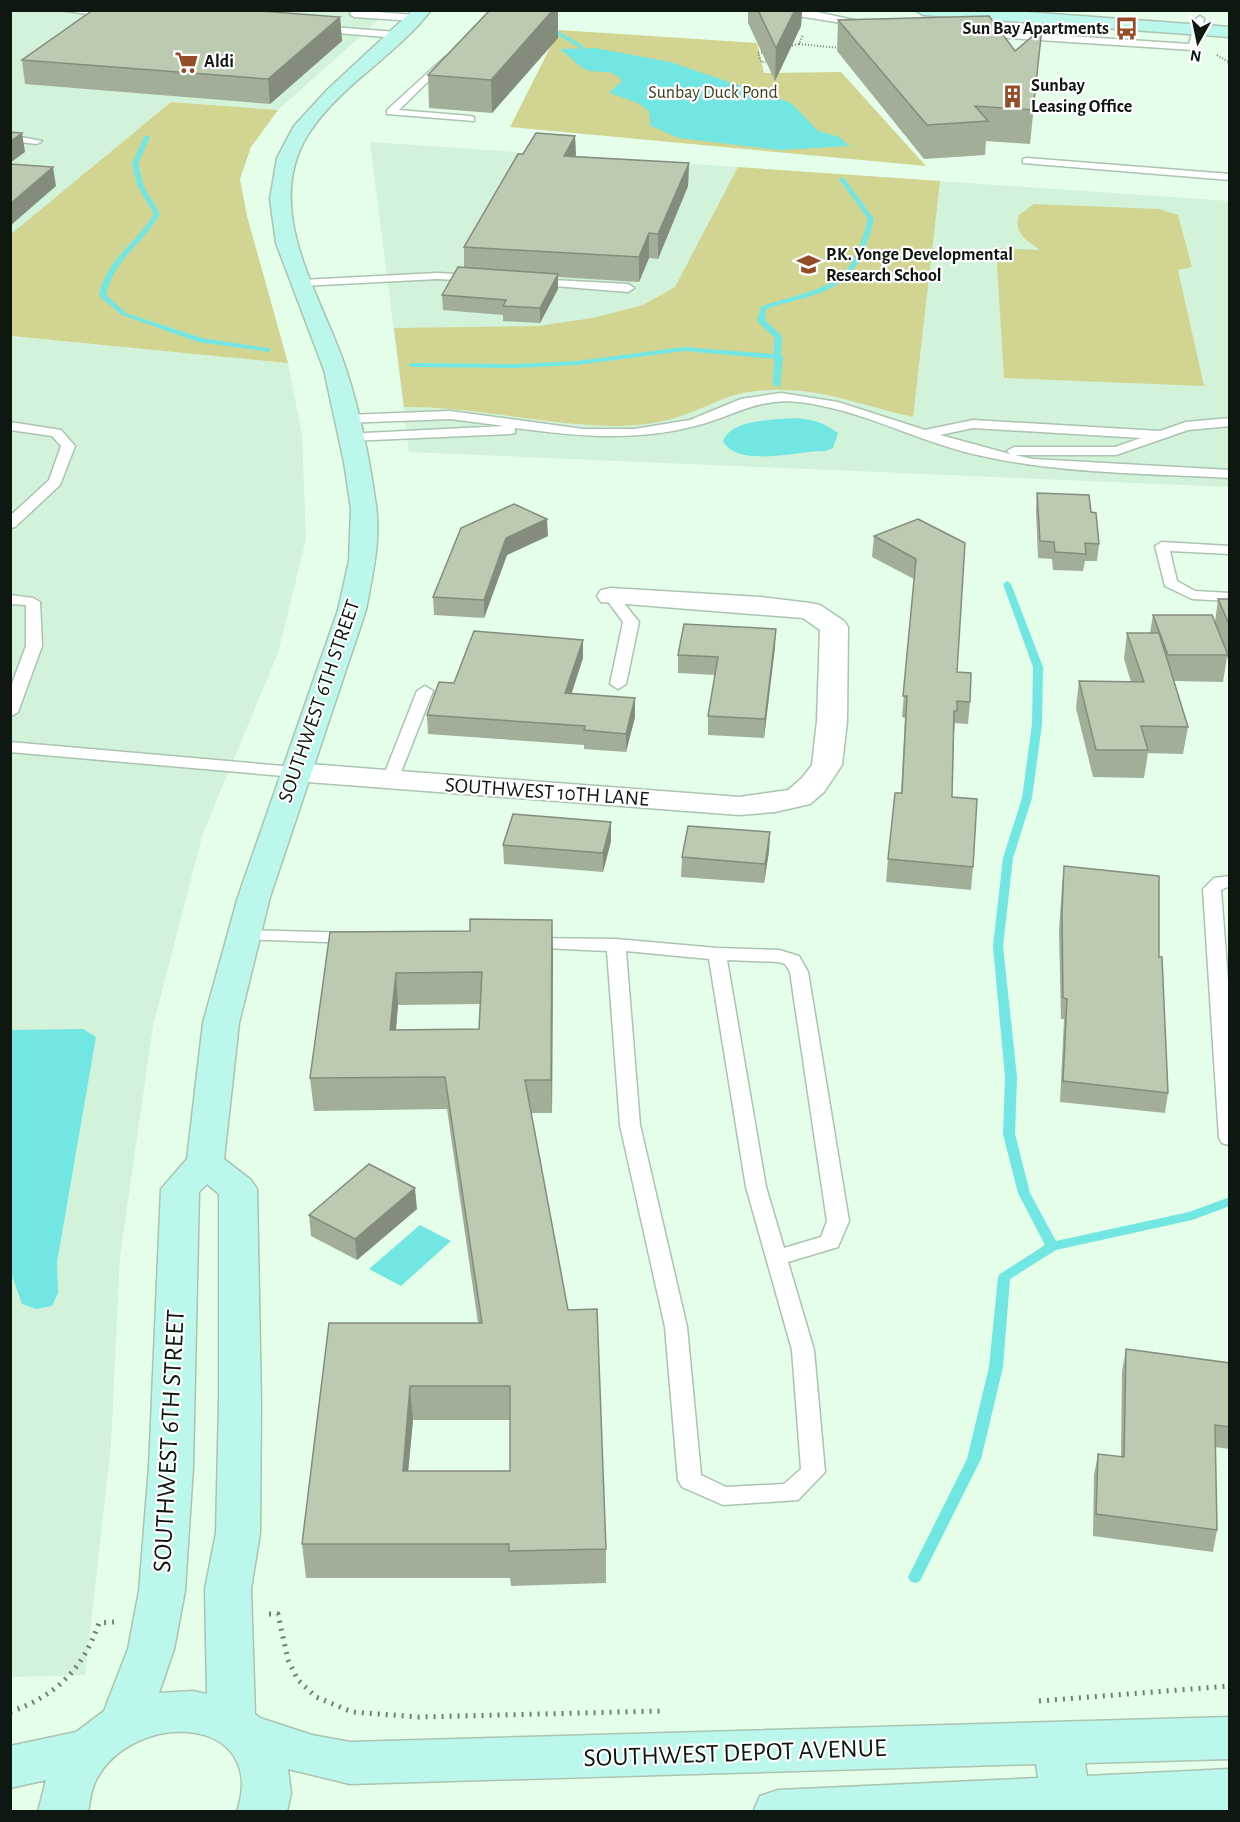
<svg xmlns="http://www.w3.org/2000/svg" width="1240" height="1822" viewBox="0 0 1240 1822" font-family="'Alegreya Sans',sans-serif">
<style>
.built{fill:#d2f2d9}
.green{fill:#d2d492}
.water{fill:#71e6e3}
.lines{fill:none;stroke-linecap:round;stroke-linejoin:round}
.stream{fill:#71e6e3;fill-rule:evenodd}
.lane-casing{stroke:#abc3b0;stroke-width:3}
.street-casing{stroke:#abc3b0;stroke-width:3}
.secondary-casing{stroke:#abc3b0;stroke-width:3}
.path-far1{stroke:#708073;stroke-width:2;stroke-dasharray:1 2;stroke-linecap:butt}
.path{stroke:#708073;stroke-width:5;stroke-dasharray:2 6;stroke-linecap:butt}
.lane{fill:#fff;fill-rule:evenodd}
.street{fill:#fff;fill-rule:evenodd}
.secondary{fill:#bbf7ea;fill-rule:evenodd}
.wall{fill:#a2ae98;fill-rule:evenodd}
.shaded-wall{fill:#848d7c}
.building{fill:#bccab1;stroke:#848d7c;stroke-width:1.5;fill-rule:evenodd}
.labels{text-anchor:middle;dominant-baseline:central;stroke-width:4.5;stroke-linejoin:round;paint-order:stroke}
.far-poi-label{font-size:18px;font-weight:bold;fill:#0e1710;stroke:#fff;text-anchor:start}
.far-park-label{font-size:18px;fill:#3c3c18;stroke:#fff}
.street-label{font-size:21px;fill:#0e1710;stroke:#fff}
.near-street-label{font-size:26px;fill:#0e1710;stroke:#fff}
</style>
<rect width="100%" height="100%" fill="#e4feea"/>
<g class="built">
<path d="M11,11H389L278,110L171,102L11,234Z"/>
<path d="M370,142L1229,201V487L409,452Z"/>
<path d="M10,336L288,363L302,435L306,539L278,653L203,833L153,1026L120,1256L111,1445L85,1675L11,1677Z"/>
</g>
<g class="green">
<path d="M559,30L757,43L764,73L841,72L926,166L510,127Z"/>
<path d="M171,102L278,110L251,147L240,179L247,216L288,363L11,336V234Z"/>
<path d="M738,167L940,181L913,417C854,404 811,383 748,392C722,396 700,411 675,418C656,424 632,426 612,426C542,425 474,406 404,407L394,328L538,326L593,318L643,305L675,287Z"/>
<path d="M1034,204L1159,209L1178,215L1192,267L1178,270L1204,386L1004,378L996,248L1040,250C1028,241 1013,234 1019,215Z"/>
</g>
<g class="water">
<path d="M595,48L670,62L791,103L818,131L839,137L850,146L779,150L679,138L651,126L649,111L636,102L609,93L622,81C612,67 600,75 587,70C578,66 568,55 560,49Z"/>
<path d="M794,418C812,419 823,422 838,433L833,448L826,451C800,450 738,469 723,441C731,419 773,420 794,418Z"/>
<path d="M83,1029L96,1037L57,1262L58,1293L52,1306L36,1309L22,1304L11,1273V1030Z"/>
<path d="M420,1225L451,1241L401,1286L369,1269Z"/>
</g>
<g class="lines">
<g class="stream">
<path d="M544,25H548L585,47L580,48L544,27Z"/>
<path d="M147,135L150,137L138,164L144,187L160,214C143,244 113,260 106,295L126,313L202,338L267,348H270V352L198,342L122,315L99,296C106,259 136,244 154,214L138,187L132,164L144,137Z"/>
<path d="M840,178H844L874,219C869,238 863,260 849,275C831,295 791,300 766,309L765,320L782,336L781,355L783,357L780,387L773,385L774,359L684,351L577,365L516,368L412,367L408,365L412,363L516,364L577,361L684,347L774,354V337L757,321L761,307C785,297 824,292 843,274C857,260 863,237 868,219L839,179Z"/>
<path d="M1007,581L1011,584L1043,667L1042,724L1032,798L1013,858L1003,946L1017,1077L1015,1134L1030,1193L1056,1241L1189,1212L1230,1197V1206L1192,1220L1056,1250L1010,1279L1003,1367L981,1459L920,1581L915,1583L910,1581L908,1577L967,1459L989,1367L998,1277L1000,1274L1045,1245L1018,1193L1003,1134L1005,1077L993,946L1003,858L1022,798L1032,724L1033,667L1003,584Z"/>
</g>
<defs>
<g id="lane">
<path d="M60,10H96L118,15L114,18Z"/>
<path d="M352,10L415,15L419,18L415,21L354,17L350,14Z"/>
<path d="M761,10H808L872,24L867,27Z"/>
<path d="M1200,16L1204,19L1198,47L1193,50L978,36L973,33L978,30L1189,44L1196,19Z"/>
<path d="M318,26L397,32L402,35L397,38L315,31V27Z"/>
<path d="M445,57L448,58V62L399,110L470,116L474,117V121L387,114V110Z"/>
<path d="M10,135L42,141L37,144L10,141Z"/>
<path d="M1027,158L1230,174V180L1023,163V159Z"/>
<path d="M437,273L476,275L482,278L476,281L437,279L302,286L296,283L302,280Z"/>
<path d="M534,279L628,284L634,288L628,292L530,284V280Z"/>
<path d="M781,393L838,402L925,430L973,420L1160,431L1186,422L1230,418V426L1188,430L1116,455H1015L1033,459L1230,470V478C1144,473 1057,474 973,454C915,440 859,409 799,402C758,397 732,417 695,426C634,442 576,436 515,428V433L510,434L350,441L343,437L345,434L505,426L450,419L346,423L339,419L346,415L450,411L583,429H634L690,420L741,399ZM973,428L1141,438L1115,447H1014L1007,451L1010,454L940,435Z"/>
<path d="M10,422L61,430L75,446L60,485L15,527L10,528V516L49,480L61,446L52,436L10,430Z"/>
<path d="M1162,542L1230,546V554L1170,551L1177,581L1195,591L1230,593V601L1192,599L1165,586L1155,546Z"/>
<path d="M611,592L616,593L639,622L626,684L618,689L610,684L623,622L604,596Z"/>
<path d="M10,595L33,598L40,602L42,646L18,712L10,717V689L26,646V605L10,604Z"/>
<path d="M425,686L433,691L398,780L396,784H384L382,780L417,691Z"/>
<path d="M10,742L295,767L303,772L295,777L10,752Z"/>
<path d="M1230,876V886L1221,890L1230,1006L1229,1145L1222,1143L1219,1138L1203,889L1214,878Z"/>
<path d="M244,930L353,933L362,938L353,943L238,939L235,935Z"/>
<path d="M528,938L616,939L717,948L779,950L799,956L808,972L849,1221L838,1247L788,1262L814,1350L825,1472L798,1500L723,1505L682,1487L678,1480L665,1327L620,1125L607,951L522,947L519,943L522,939ZM626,951L709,959L746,1187L792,1350L801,1469L784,1484L726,1487L701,1475L687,1327L640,1125ZM727,960L778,962L785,964L790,972L827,1221L821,1237L784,1248L766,1187Z"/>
</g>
<path id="street" d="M611,588L760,597L810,603L820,605L844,621L848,627L847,721L842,765L824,792L810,804L775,812L739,815L295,781L284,778L280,772L284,766L295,763L739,797L788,790L802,778L812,765L817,721L820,630L803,618L601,602L597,596L601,590Z"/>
<g id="secondary">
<path d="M413,10H431C397,55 340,85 309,133C260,209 322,296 346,369C360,412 370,461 376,506C381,541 372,577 366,610L270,897L239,1023L224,1159L251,1180L257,1189L261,1403L260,1533L251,1589L255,1714L260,1718L312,1735L350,1742L1230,1717V1759L1085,1763L1087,1776L1230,1769V1812H753L760,1796L778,1790L1038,1778L1036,1764L350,1784L288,1769L291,1793L287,1812H237C269,1714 133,1709 96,1780C91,1790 90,1801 88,1812H38L46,1780L10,1788V1746L76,1732L104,1711L128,1649L139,1591L149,1467L161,1189L187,1159L203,1023L238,897L338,610L349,561L351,509L344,462L324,370L276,243L270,199L277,158L294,126L327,90ZM207,1184L219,1194V1403L216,1533L205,1589L207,1694L193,1691L159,1693L174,1649L185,1591L193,1467L199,1192Z"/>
<path d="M915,10H998L1230,27V37L923,15Z"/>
</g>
</defs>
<use href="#lane" class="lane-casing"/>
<use href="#street" class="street-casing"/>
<use href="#secondary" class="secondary-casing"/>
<g class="path-far1">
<path d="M799,44L840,48"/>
<path d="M789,46L799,44L803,35"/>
<path d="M765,52L758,53L761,62H766"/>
<path d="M1217,55L1230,63"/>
</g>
<g class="path">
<path d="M269,1614H278L288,1660L298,1680L316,1697L352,1712L419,1717L663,1711"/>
<path d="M1039,1701L1230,1686"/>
<path d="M10,1712C56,1696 83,1669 99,1623L114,1622"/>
</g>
<use href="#lane" class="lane"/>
<use href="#street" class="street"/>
<use href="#secondary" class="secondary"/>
</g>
<g class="wall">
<path d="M748,10H802L801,26L775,81L748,23Z"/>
<path d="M340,17L342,41L270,104L25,84L22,60Z"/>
<path d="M838,20L1015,51L1042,28L1030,144L986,141L985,155L924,159L837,51Z"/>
<path d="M558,38L492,113L429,108L428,75Z"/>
<path d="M575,136L576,157L689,163L688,186L658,259L649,258L639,282L558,277V289L540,323L503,321V315L443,310L442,295L464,268V247L523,154Z"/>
<path d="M1037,493L1091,512L1099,544L1097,561H1085L1083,571L1053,570L1052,559L1038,558L1036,510Z"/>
<path d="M918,519L957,672L970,702L968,724L955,723L954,733L952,797L973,867L971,890L886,882L888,859L901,793L905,718L902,717L914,579L872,557L874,536Z"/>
<path d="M461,528L548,536L507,555L484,618L434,615L433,597Z"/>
<path d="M1218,599H1230V661H1229L1227,657L1223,682L1174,681L1188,727L1183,754L1148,753L1144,778L1093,777L1076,708L1079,681L1131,682L1124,659L1127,633H1150L1153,615L1215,622Z"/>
<path d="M583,640V658L571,693L635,698V717L626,752L584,749V745L428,734L427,715L454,683Z"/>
<path d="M775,647L764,738L708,735V716L715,675L678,673V655Z"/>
<path d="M770,832L769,851L764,883L681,877L682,857Z"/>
<path d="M611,841L603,872L504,864L503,845Z"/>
<path d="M1064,866L1159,957L1168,1093L1165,1113L1060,1102L1064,1019H1061L1059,931L1062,886Z"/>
<path d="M330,932L553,951L552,1113H531L606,1549V1583L511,1586L510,1578H306L302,1544L329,1323H478L447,1109L314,1111L310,1078ZM480,1004L479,1029L396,1030L398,1005ZM413,1420H510V1471H408Z"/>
<path d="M417,1209L357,1260L311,1236L309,1215Z"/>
<path d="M1126,1349L1230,1363V1449L1215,1447L1217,1530L1213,1552L1093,1536L1094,1475L1098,1454L1121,1457L1122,1371Z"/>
</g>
<g class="shaded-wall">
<path d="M553,10H558V38L492,113L491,80Z"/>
<path d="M795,10H802L801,26L775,81L776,48Z"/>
<path d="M340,17L342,41L270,104L268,79Z"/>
<path d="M22,133L25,152L10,163V142Z"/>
<path d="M575,136L576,159L564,156Z"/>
<path d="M689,163L688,186L658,259V234Z"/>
<path d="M53,167L56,186L10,226V204Z"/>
<path d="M649,233V258L639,282V257Z"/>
<path d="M558,274V289L540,323V308Z"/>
<path d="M547,519L548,536L507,555L484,618V600L506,538Z"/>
<path d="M776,629L775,647L764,738L765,719Z"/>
<path d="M583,640V658L566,711L565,693Z"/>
<path d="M635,698V717L626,752V734Z"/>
<path d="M611,822V841L603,872V853Z"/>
<path d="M770,832L769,851L764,883L765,864Z"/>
<path d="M552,920L553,951L552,1113L551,1080Z"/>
<path d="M396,973L398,1005L393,1062L390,1030Z"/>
<path d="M415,1188L417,1209L357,1260L355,1239Z"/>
<path d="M410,1386L413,1420L405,1505L403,1471Z"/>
</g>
<g class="building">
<path d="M93,10H248L340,17L268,79L22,60Z"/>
<path d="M490,10H553L491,80L428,75Z"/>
<path d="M758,10H795L776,48Z"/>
<path d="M989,16L1015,51L1042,28L1033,110L975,106L988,121L927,125L838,20Z"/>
<path d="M10,132L22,133L10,142Z"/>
<path d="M536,133L575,136L564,156L689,163L658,234L649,233L639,257L464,247L518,154H523Z"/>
<path d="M10,164L53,167L10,204Z"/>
<path d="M458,267L558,274L540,308L503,306L506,300L442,295Z"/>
<path d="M1037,493L1089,495L1091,512L1096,513L1099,544L1085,543L1086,554L1055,552L1054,542L1040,541Z"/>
<path d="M514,504L547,519L506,538L484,600L433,597L461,528Z"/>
<path d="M918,519L965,543L957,672L971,673L970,702L957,701V711H954L952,797L977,799L973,867L888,859L895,793H902L907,696H903L916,559L874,536Z"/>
<path d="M1218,599H1230V626Z"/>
<path d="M1153,615H1212L1228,655H1168Z"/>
<path d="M684,624L776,629L765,719L708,716L718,657L678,655Z"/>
<path d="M474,631L583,640L565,693L635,698L626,734L584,730L585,726L427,715L439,682L454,683Z"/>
<path d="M1127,633H1159L1188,727L1141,726L1148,750H1096L1079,681L1144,682Z"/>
<path d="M513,814L611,822L603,853L503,845Z"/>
<path d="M688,826L770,832L765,864L682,857Z"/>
<path d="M1064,866L1159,876V957H1162L1168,1093L1063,1081L1067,999L1063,998L1062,912Z"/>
<path d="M470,919L552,920L551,1080H525L568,1310L597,1309L606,1549L509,1551V1544H302L329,1323H482L445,1077L310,1078L330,932L470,931ZM482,972L479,1029L390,1030L396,973ZM410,1386H510V1471H403Z"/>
<path d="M369,1164L415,1188L355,1239L309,1215Z"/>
<path d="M1126,1349L1230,1363V1427L1215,1425L1217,1530L1096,1514L1098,1454L1124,1457Z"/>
</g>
<defs>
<symbol id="bus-bare" viewBox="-9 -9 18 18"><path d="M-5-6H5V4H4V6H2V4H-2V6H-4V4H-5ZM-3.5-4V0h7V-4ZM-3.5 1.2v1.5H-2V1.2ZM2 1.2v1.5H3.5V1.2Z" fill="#944d26" stroke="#fff" stroke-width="2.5" paint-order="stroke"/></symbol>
<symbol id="supermarket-bare" viewBox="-9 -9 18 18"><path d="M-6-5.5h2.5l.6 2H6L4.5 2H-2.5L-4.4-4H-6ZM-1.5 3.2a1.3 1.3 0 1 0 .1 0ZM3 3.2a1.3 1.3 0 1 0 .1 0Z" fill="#944d26" stroke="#fff" stroke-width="2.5" paint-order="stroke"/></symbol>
<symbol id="building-bare" viewBox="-9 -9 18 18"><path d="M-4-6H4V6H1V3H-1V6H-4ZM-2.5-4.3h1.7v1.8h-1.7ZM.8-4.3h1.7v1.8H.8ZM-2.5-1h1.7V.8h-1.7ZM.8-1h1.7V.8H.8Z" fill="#944d26" stroke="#fff" stroke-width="2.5" paint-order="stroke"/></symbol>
<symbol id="school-bare" viewBox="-9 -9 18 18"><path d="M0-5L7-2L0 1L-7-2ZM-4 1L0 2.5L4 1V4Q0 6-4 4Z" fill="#944d26" stroke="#fff" stroke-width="2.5" paint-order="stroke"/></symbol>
</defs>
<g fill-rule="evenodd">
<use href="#bus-bare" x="1110" y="12" width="33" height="33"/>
<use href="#supermarket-bare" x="170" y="46" width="33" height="33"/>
<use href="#building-bare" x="996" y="80" width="33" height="33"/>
<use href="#school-bare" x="792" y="248" width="33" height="33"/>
</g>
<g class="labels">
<g class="far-poi-label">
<text x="1109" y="29" text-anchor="end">Sun Bay Apartments</text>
<text x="204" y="62">Aldi</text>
<text x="1031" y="86">Sunbay<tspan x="1031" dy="21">Leasing Office</tspan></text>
<text x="826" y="255">P.K. Yonge Developmental<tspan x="826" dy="21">Research School</tspan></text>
</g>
<g class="far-park-label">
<text x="713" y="93">Sunbay Duck Pond</text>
</g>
<g class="street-label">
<text transform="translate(319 701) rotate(-71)">SOUTHWEST 6TH STREET</text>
<text transform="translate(547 792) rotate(4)">SOUTHWEST 10TH LANE</text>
</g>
<g class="near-street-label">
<text transform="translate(169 1441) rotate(-87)">SOUTHWEST 6TH STREET</text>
<text transform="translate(735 1753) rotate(-2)">SOUTHWEST DEPOT AVENUE</text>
</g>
</g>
<rect width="1240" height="1822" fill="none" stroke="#0e1710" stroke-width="24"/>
<g transform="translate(1198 42) rotate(189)" stroke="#ffffff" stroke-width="4.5" paint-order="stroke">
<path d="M0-4.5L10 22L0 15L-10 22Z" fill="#0e1710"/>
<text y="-9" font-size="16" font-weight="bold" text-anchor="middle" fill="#0e1710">N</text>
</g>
</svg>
